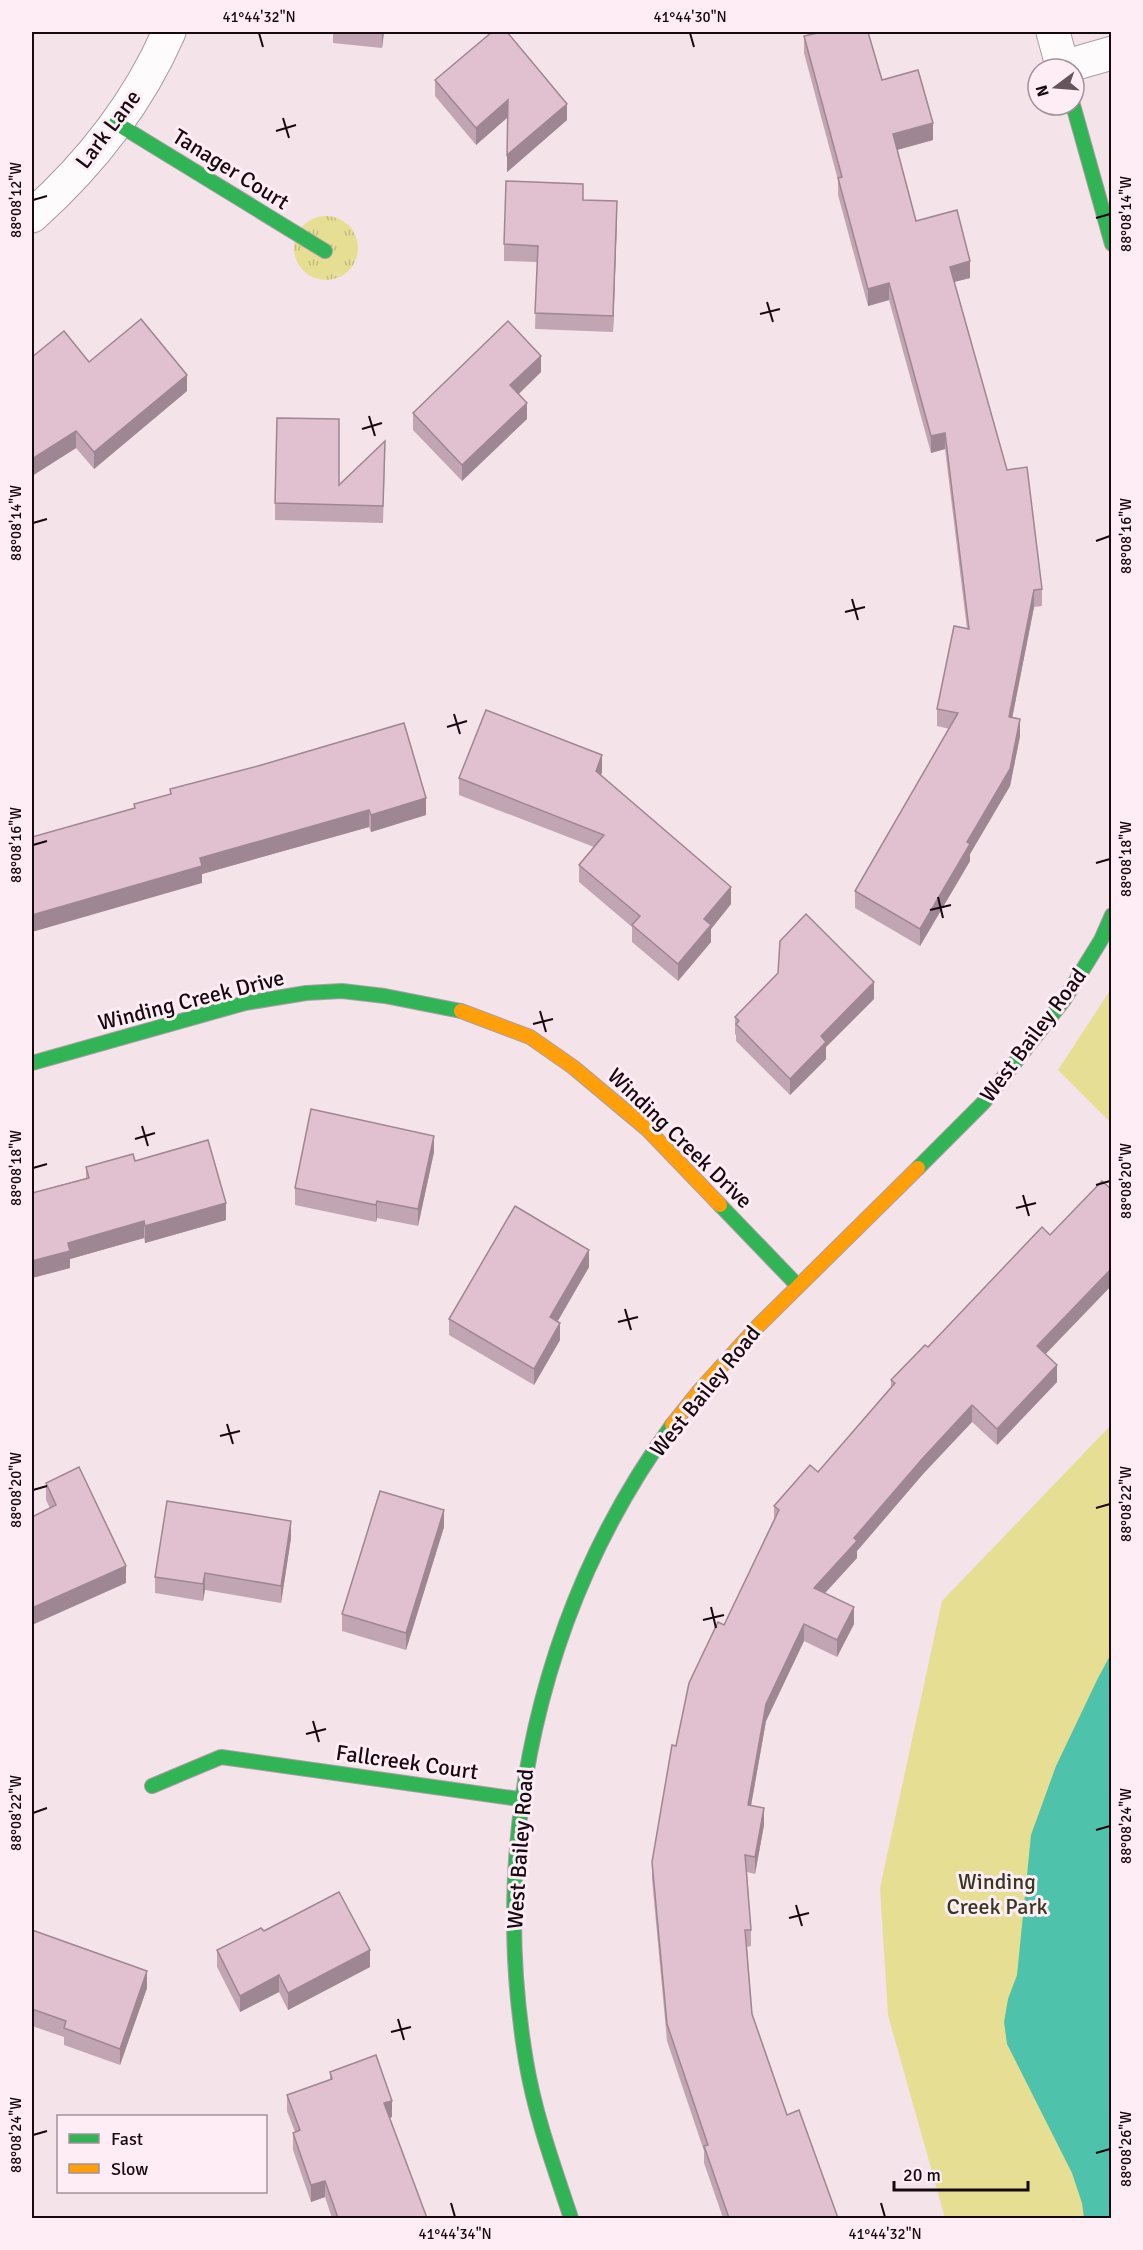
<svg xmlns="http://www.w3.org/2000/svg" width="1143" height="2250" viewBox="0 0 1143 2250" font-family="Signika,sans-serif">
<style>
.grass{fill:url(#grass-tufts)}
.green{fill:#e5de93}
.water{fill:#4ec2aa}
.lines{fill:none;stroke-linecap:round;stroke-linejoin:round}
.street-casing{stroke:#ac9ea4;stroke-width:35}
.fast-casing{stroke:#ac9ea4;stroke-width:16}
.slow-casing{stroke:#ac9ea4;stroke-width:16}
.street{stroke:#fefbfc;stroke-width:33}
.fast{stroke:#30b455;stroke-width:14}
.slow{stroke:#ff9f0a;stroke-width:14}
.wall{fill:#c2a5b3}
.shaded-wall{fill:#9e8692}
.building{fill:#e1c0d0;stroke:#9e8692;stroke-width:1.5}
.ticks{fill:none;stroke:#16090f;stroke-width:2}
.labels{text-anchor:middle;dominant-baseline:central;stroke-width:6;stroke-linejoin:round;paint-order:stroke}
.street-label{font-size:22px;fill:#16090f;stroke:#ffedf5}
.park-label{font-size:22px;fill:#36371e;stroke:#ffedf5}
.neatline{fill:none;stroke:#16090f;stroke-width:2}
.ticks-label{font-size:15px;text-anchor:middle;fill:#16090f}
</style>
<defs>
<pattern id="grass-tufts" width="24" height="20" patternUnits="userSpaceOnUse" patternTransform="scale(1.5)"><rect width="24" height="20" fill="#e5de93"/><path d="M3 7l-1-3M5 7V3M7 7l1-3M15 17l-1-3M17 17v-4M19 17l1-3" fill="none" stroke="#c4bd7e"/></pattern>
</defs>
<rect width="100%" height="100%" fill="#f5e3ea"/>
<circle class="grass" cx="326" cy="248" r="32"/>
<g class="green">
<path d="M1111,989V1123L1058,1070Z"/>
<path d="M1111,1425V2218H945L888,2015L880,1888L942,1601Z"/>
</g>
<path class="water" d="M1111,1654L1112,2218H1084L1082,2203L1072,2173L1007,2044L1004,2022L1008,1999L1017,1975L1031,1835L1056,1766L1098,1678Z"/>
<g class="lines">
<defs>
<g id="street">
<path d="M1053,32L1063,69"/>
<path d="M1063,67L1112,53"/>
<path d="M32,216C89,165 138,103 169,32"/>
</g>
<g id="fast">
<path d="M1073,105L1112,244"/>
<path d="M116,123L325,251"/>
<path d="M32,1063L245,1003L306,993L342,991L385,996L461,1011"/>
<path d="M918,1168L984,1102L1064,1000L1101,940L1112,915"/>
<path d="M720,1205L798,1286"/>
<path d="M152,1786L221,1757L519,1799"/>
<path d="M571,2218C554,2167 535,2115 526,2061C489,1839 539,1608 672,1425"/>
</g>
<g id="slow">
<path d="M461,1011L530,1037L573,1067L647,1129L720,1205"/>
<path d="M672,1425L700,1390L757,1327L918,1168"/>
</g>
</defs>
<use href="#street" class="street-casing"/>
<use href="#fast" class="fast-casing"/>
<use href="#slow" class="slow-casing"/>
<use href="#street" class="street"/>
<use href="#fast" class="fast"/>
<use href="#slow" class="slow"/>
</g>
<g class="wall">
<path d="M333,32H384L382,48L333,43Z"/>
<path d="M804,36L882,80L933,140L897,150L916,221L970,278L954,282L1007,470L1042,589V606L1034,607L1012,718L1020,736L1010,786L970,854V861L920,946L855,908V891L950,729L937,726V709L967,629L945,449L931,453L889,300L868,306L838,195V180L804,53Z"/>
<path d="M435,80L567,120L507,172L508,117L476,145L435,96Z"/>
<path d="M583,200L617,218L613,332L535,329L537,262L504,261V244Z"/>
<path d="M89,362L187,391L94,469L76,448L32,476Z"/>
<path d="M541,372L519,394L527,419L462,481L413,430V413Z"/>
<path d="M385,458L383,523L275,520V503L339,485Z"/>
<path d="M602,772L601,775L731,904L711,929V942L678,981L632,942V927L579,882V865L594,847L459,795V778Z"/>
<path d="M170,789L426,815L371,832L369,827L202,874V883L134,808V804L170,795Z"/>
<path d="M874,999L826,1047V1059L790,1095L736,1041V1035L735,1034V1017Z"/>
<path d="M434,1152L418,1226L377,1218L376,1222L295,1205V1188Z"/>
<path d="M135,1161L226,1220L145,1243L144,1238L70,1259V1268L32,1278V1193L86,1178V1167Z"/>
<path d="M1050,1235L1112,1285L1045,1354L1057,1382L997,1445L972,1422L923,1474L857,1551V1558L825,1593L854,1624L837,1657L804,1641L766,1721L751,1806L764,1825L755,1874L747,1872L751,1930V1946L747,1947L752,2014L787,2115L838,2218H723L704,2163V2151L667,2041L652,1879V1862L676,1746L724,1625L774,1519V1506L818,1472L891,1387V1380Z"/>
<path d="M589,1267L558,1321L560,1340L534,1385L449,1335V1319Z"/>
<path d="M46,1483L126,1583L50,1508L46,1500Z"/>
<path d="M444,1527L406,1650L342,1631V1614Z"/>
<path d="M291,1538L281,1603L205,1590L203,1601L155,1593V1577Z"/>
<path d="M32,1930L147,1988L120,2065L64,2045V2037L32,2026Z"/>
<path d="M264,1931L370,1967L288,2010L279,1992L240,2012L217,1967V1950Z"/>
<path d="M330,2072L392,2117L389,2118L427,2218H332L325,2197L311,2202L293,2150V2133L295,2132L287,2111V2095L330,2080Z"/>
</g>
<g class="shaded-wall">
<path d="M382,32H384L382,48Z"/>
<path d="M508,100V117L476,145V128Z"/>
<path d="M567,104V120L507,172V155Z"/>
<path d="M933,123V140L893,151V134Z"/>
<path d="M617,201V218L613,332V316Z"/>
<path d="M970,261V278L950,283V267Z"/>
<path d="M889,283V300L868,306V289Z"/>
<path d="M541,356V372L510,402V385Z"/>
<path d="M187,375V391L94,469V452Z"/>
<path d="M527,403V419L462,481V465Z"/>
<path d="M76,431V448L32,476V459Z"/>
<path d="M945,433V449L931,453V436Z"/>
<path d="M1034,590V607L1009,734V717Z"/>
<path d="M1020,719V736L1010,786L970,854V861L920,946V929L967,842Z"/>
<path d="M602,755V772L596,788V771Z"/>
<path d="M426,798V815L371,832V815Z"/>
<path d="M369,810V827L202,874V883L32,932V915L200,858Z"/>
<path d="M731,887V904L711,929V942L678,981V964L704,919Z"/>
<path d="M874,982V999L826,1047V1059L790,1095V1079L821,1036Z"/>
<path d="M434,1136V1152L418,1226V1209Z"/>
<path d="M377,1201V1218L376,1222V1205Z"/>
<path d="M226,1203V1220L145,1243V1226Z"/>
<path d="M144,1221V1238L70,1259V1268L32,1278V1261L68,1243Z"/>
<path d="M589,1250V1267L550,1334V1317Z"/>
<path d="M1112,1268V1285L1037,1363V1346Z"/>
<path d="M560,1323V1340L534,1385V1369Z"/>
<path d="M1057,1365V1382L997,1445V1429Z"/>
<path d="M972,1405V1422L923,1474L857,1551V1558L814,1605V1588L854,1538L923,1458Z"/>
<path d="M444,1510V1527L406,1650V1633Z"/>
<path d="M291,1521V1538L281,1603V1586Z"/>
<path d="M126,1566V1583L32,1625V1608Z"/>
<path d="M205,1573V1590L203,1601V1584Z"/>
<path d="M854,1607V1624L837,1657V1640Z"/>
<path d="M804,1624V1641L766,1721L748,1822V1805L766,1704Z"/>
<path d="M764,1808V1825L755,1874V1857Z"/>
<path d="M370,1950V1967L288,2010V1993Z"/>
<path d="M147,1971V1988L120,2065V2049Z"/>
<path d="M279,1975V1992L240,2012V1996Z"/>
<path d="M392,2101V2117L384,2120V2103Z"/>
<path d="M325,2181V2197L311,2202V2185Z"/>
</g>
<g class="building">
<path d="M492,32H507L567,104L507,155L508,100L476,128L435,80Z"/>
<path d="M822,32H868L882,80L918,70L933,123L893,134L916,221L957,210L970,261L950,267L1007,470L1027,467L1042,589L1034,590L1009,717L1020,719L1010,769L967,842L970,844L920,929L855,891L958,713L937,709L954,626L969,629L945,433L931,436L889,283L868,289L838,178L842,177L804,36Z"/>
<path d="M506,181L583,184V200L617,201L613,316L535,313L538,246L504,244Z"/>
<path d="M141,319L187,375L94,452L76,431L32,459V357L64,331L89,362Z"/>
<path d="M508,321L541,356L510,385L527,403L462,465L413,413Z"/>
<path d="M277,418L339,419V485L385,441L383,506L275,503Z"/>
<path d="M486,710L602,755L596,771L731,887L704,919L711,925L678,964L632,925L640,916L579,865L604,835L459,778Z"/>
<path d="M404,723L426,798L371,815L369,810L200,858L202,866L32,915V837L135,808L134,804L171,794L170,789L258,766Z"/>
<path d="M806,914L874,982L821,1036L826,1042L790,1079L736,1024L739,1021L735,1017L778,973L780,941Z"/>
<path d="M311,1109L434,1136L418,1209L377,1201L376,1205L295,1188Z"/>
<path d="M208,1140L226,1203L145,1226L144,1221L68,1243L70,1251L32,1261V1193L89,1178L86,1167L133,1154L135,1161Z"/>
<path d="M1102,1181L1112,1190V1268L1037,1346L1057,1365L997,1429L972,1405L923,1458L854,1538L857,1541L814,1588L854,1607L837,1640L804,1624L766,1704L748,1805L764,1808L755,1857L745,1855L751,1930H745L752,2014L787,2115L799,2110L838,2218H729L704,2146L708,2145L667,2024L652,1862L672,1745L676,1746L689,1683L718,1622L724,1625L779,1510L774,1506L810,1465L818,1472L895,1383L891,1380L925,1345L928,1347L1042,1227L1050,1235Z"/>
<path d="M515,1206L589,1250L550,1317L560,1323L534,1369L449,1319Z"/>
<path d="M79,1467L126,1566L32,1608V1517L56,1505L46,1483Z"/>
<path d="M380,1491L444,1510L406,1633L342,1614Z"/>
<path d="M167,1501L291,1521L281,1586L205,1573L203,1584L155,1577Z"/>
<path d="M339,1892L370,1950L288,1993L279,1975L240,1996L217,1950L261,1928L264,1931Z"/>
<path d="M32,1930L147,1971L120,2049L64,2028L66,2021L32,2009Z"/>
<path d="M376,2055L392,2101L384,2103L427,2218H338L325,2181L311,2185L293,2133L300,2130L287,2095L332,2079L330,2072Z"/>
</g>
<path class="ticks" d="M259,33L263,47M690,33L694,47M283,118L289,138M276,131L296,125M33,200L47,196M1096,218L1110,214M767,302L773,322M760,314L780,309M369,416L375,436M362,429L382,423M33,523L47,519M1096,541L1110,536M852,599L858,620M845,612L865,607M454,714L460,734M447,727L467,721M33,845L47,841M1096,863L1110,859M938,897L943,918M930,910L951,905M540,1011L546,1032M533,1024L553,1019M142,1126L148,1146M135,1139L155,1133M33,1168L47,1164M1096,1185L1110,1181M1023,1195L1029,1216M1016,1208L1036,1203M625,1309L631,1330M618,1322L638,1317M227,1424L233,1444M220,1436L240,1431M33,1490L47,1486M1096,1508L1110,1504M711,1607L716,1628M703,1620L724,1615M313,1721L319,1742M306,1734L326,1729M33,1813L47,1808M1096,1830L1110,1826M796,1905L802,1926M789,1918L809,1913M398,2019L404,2040M391,2032L411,2027M33,2135L47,2131M1096,2153L1110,2149M451,2203L455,2217M881,2203L885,2217"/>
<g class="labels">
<g class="street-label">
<text transform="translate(108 129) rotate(-53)">Lark Lane</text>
<text transform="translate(231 169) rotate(32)">Tanager Court</text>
<text transform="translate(191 1000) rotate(-14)">Winding Creek Drive</text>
<text transform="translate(1033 1035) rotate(-53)">West Bailey Road</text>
<text transform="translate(680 1138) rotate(44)">Winding Creek Drive</text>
<text transform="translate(705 1391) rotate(-51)">West Bailey Road</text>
<text transform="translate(407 1762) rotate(8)">Fallcreek Court</text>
<text transform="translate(520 1849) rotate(-86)">West Bailey Road</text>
</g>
<g class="park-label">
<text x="997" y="1881">Winding<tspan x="997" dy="25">Creek Park</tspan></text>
</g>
</g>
<rect width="1143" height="2250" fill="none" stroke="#ffedf5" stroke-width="66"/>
<rect x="57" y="2115" width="210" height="78" fill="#ffedf5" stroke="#a29299" stroke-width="1.5"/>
<rect x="69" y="2134" width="30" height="9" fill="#30b455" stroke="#a29299" stroke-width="1.5"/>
<text x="111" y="2145" font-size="18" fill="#16090f">Fast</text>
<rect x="69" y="2164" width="30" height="9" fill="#ff9f0a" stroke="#a29299" stroke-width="1.5"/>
<text x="111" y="2175" font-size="18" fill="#16090f">Slow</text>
<g transform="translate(1056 87) rotate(254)"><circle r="28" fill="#ffedf5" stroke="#a29299" stroke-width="1.5"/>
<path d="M0-4.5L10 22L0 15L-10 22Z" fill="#64555c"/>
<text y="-9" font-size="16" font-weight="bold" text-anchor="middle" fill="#16090f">N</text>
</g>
<path d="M894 2181v9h134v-9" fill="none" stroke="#16090f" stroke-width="3"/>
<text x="903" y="2181" font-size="18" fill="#16090f" stroke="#ffedf5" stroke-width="4.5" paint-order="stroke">20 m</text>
<rect x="33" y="33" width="1077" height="2184" class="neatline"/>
<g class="ticks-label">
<text x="259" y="22">41°44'32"N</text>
<text x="690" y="22">41°44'30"N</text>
<text transform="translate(16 200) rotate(-90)" y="5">88°08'12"W</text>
<text transform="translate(1126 214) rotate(-90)" y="5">88°08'14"W</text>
<text transform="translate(16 523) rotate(-90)" y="5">88°08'14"W</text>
<text transform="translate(1126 536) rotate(-90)" y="5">88°08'16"W</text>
<text transform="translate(16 845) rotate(-90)" y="5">88°08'16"W</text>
<text transform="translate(1126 859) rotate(-90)" y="5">88°08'18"W</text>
<text transform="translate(16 1168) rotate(-90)" y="5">88°08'18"W</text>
<text transform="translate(1126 1181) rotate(-90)" y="5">88°08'20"W</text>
<text transform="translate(16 1490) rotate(-90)" y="5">88°08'20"W</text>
<text transform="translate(1126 1504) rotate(-90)" y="5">88°08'22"W</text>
<text transform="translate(16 1813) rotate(-90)" y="5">88°08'22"W</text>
<text transform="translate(1126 1826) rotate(-90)" y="5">88°08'24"W</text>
<text transform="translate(16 2135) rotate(-90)" y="5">88°08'24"W</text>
<text transform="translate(1126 2149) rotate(-90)" y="5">88°08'26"W</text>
<text x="455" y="2239">41°44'34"N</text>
<text x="885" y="2239">41°44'32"N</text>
</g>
</svg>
